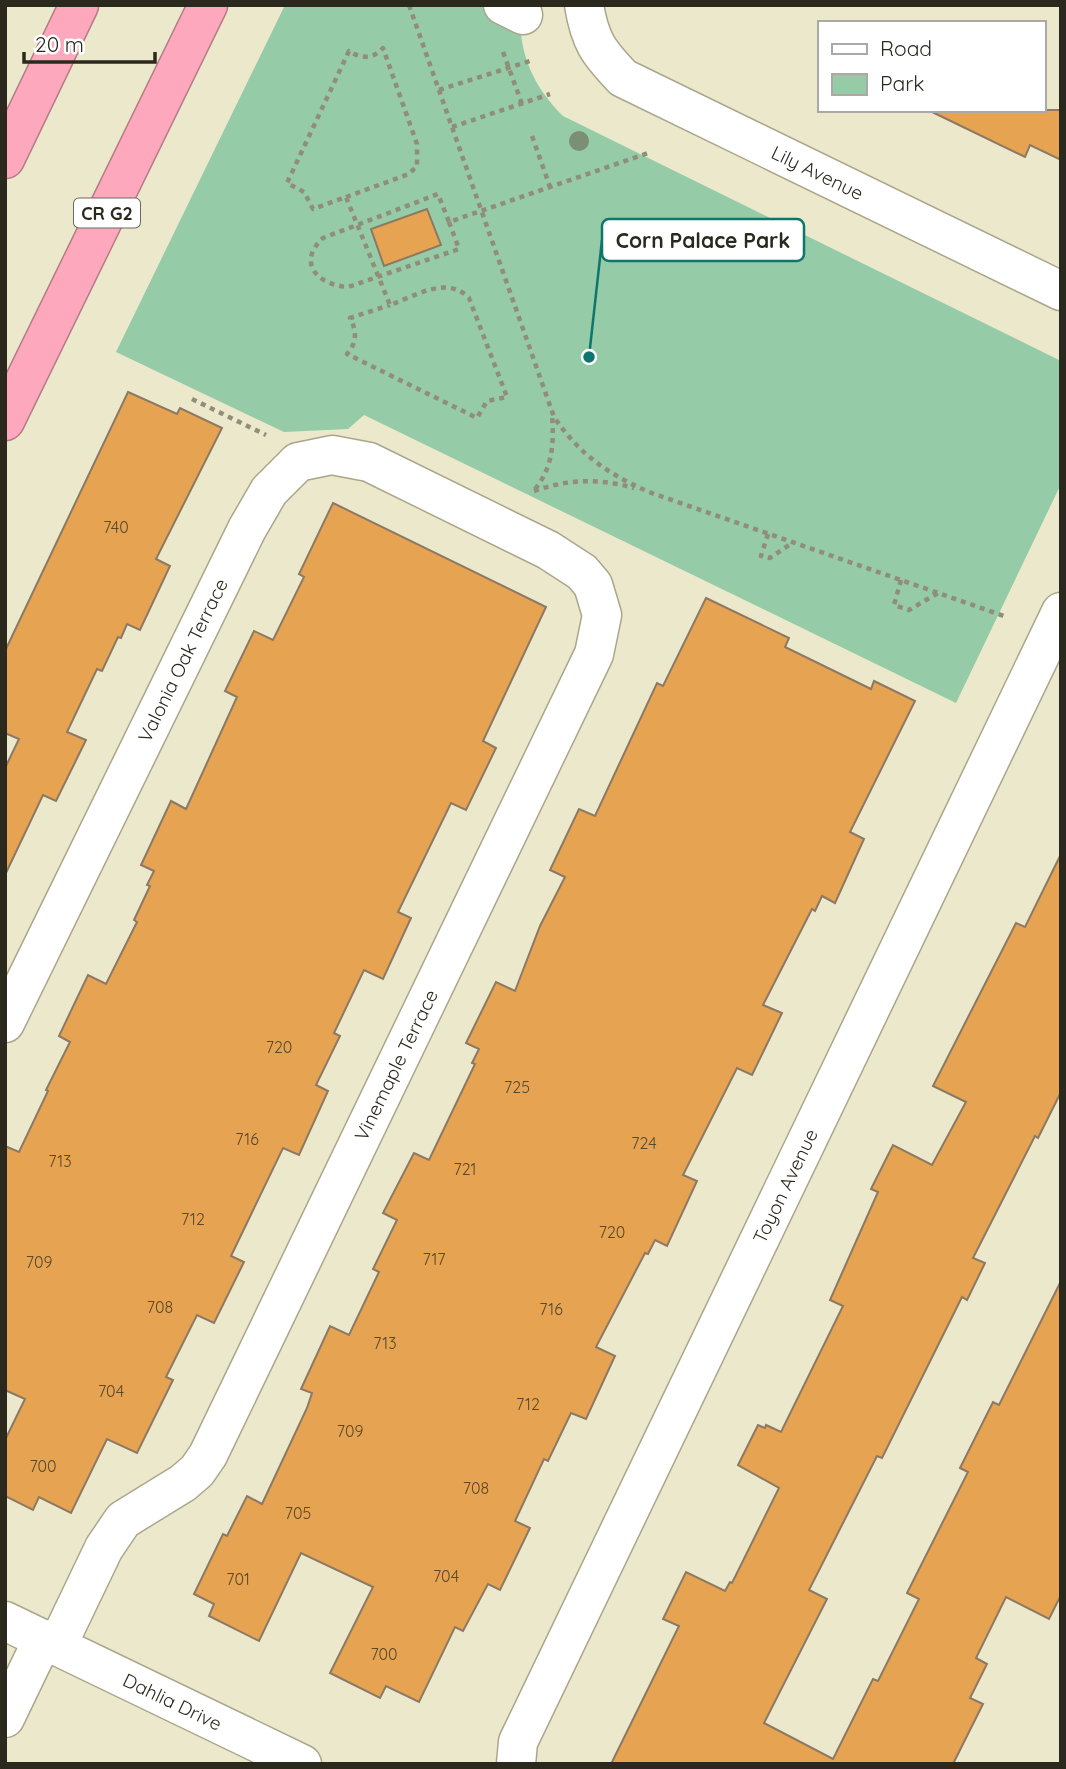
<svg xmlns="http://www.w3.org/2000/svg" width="1066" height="1769" viewBox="0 0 1066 1769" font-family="Quicksand,sans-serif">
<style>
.green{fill:#95cba7}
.building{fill:#e6a352;stroke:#8c7964;stroke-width:2}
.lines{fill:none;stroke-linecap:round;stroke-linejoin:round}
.street-casing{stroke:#aba68b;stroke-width:41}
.secondary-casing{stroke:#aba68b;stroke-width:41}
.highway-casing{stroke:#b47c85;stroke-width:41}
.path{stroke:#908d79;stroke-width:4.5;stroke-dasharray:5 5;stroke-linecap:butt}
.street{stroke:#fff;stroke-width:38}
.secondary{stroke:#fff;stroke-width:38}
.highway{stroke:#fda8bd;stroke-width:38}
.tree{fill:#7b8f74}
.labels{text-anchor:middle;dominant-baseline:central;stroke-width:5;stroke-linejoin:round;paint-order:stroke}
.number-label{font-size:16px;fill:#5a482b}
.shield{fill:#fff;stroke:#6b6962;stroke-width:2}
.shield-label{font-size:18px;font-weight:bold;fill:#2b291e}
.street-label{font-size:19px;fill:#2b291e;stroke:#fff}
.leader{fill:none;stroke:#0f766e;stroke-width:2.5}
.callout-dot{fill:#0f766e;stroke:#fff;stroke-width:2.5}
.callout{fill:#fff;stroke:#0f766e;stroke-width:2.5}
.callout-label{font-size:21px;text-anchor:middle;font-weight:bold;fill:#2b291e}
</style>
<rect width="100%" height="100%" fill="#ece8cb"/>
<path class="green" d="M285,5H520C518,51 531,84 563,116L1061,361V484L956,703L364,415L348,429L284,432L116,352Z"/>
<g class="building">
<path d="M928,110H1061V160L1030,145L1025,157Z"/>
<path d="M427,209L441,245L384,266L371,229Z"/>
<path d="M128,392L177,414L180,408L222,428L156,559L170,566L140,630L127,624L121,638L118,637L102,671L97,669L67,732L86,740L56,801L43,795L5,875V768L19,739L5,733V651Z"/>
<path d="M333,503L546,607L483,741L496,748L466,810L451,803L398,912L411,918L383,979L364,970L334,1033L340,1036L316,1085L328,1091L299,1155L283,1148L231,1256L244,1262L214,1323L197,1315L166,1377L173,1380L137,1453L107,1439L71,1513L39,1497L33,1510L5,1496V1440L25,1399L5,1390V1146L19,1152L48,1091L46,1090L70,1042L59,1036L88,975L106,984L137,922L134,920L150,886L147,885L154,871L141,865L171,801L186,809L237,697L225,691L254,631L273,640L304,577L299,574Z"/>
<path d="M706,598L789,638L785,647L871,689L874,681L915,701L850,832L864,839L835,903L822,896L815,911L812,909L763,1005L782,1013L752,1075L737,1068L683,1175L697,1181L667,1246L655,1240L648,1254L645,1253L596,1347L615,1356L586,1419L571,1413L548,1461L544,1459L515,1521L530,1528L500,1590L488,1584L463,1631L455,1627L419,1702L386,1686L380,1698L330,1673L373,1587L301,1553L259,1641L209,1616L214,1604L194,1594L223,1534L227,1536L247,1496L262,1504L307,1408L312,1393L301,1389L330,1326L349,1335L379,1272L373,1269L397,1220L383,1213L414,1153L429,1160L475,1064L472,1063L479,1049L466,1043L496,982L515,991L540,926L565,877L550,870L579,809L595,816L657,683L663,686Z"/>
<path d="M1061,854V1092L1038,1138L1035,1136L973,1258L985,1263L967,1300L962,1297L882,1458L877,1456L809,1590L827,1599L764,1723L833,1759L873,1679L878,1681L919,1599L907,1593L968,1472L960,1468L993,1402L999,1405L1061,1281V1595L1049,1619L1006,1597L976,1658L987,1664L970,1698L983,1704L953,1764H611L679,1626L663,1619L686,1572L725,1591L730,1582L732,1583L779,1488L738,1465L758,1425L765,1428L766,1425L781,1432L843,1306L830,1300L878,1192L871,1189L893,1145L932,1165L966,1102L933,1086L1016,923L1025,927Z"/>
</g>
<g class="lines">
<defs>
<g id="street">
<path d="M503,5L523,15"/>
<path id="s1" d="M5,1023L247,529L269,491L298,462L332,455L369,462L548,550L582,572L593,585L602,615L594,654L208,1455L197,1471L183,1483L123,1520L104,1548L57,1646"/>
<path id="s2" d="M5,1621L302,1764"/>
<path d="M5,1718L43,1639"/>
<path id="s3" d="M516,1764L518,1742L1061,612"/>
</g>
<g id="secondary">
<path id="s4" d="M584,5C590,41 598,52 623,78L1061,291"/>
</g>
<g id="highway">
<path d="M5,159L79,5"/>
<path d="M5,421L208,5"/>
</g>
</defs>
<use href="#street" class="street-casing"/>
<use href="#secondary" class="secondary-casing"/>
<use href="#highway" class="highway-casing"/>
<g class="path">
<path d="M409,5L554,417C580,455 608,474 649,492L1004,616"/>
<path d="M503,52L522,104"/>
<path d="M439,90L530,61"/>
<path d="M452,127L550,94"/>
<path d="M532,136L550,187"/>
<path d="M346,197L409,174L417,166V144L383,48C373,59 361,59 349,51L287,183L304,192L313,209L346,197L390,305C415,296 447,275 469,298L507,397L487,401L477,418L347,354C357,343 357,331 350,318L390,305"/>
<path d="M449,222L459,249L348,287C318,285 296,263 323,238L438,194L449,222L651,152"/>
<path d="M192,399L266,435"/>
<path d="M535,489C553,467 554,443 552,415"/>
<path d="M534,491C569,479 599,478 634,488"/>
<path d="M768,534L761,556L770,558L792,543"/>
<path d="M901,580L894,605L909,610L938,593"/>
</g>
<use href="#street" class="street"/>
<use href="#secondary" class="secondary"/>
<use href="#highway" class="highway"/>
</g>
<circle class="tree" cx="579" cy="141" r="10"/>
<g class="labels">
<g class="number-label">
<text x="116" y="527">740</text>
<text x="279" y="1047">720</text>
<text x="517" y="1087">725</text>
<text x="247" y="1139">716</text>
<text x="644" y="1143">724</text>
<text x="60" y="1161">713</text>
<text x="465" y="1169">721</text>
<text x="193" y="1219">712</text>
<text x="612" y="1232">720</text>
<text x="434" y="1259">717</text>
<text x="39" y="1262">709</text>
<text x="160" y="1307">708</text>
<text x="551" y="1309">716</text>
<text x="385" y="1343">713</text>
<text x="111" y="1391">704</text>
<text x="528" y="1404">712</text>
<text x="350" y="1431">709</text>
<text x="43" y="1466">700</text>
<text x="476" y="1488">708</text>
<text x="298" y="1513">705</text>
<text x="446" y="1576">704</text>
<text x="238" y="1579">701</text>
<text x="384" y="1654">700</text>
</g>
<rect class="shield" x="74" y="198.5" width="66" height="29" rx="5"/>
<g class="shield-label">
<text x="107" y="213">CR G2</text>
</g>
<g class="street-label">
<text stroke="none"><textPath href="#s4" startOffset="301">Lily Avenue</textPath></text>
<text stroke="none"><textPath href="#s1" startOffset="404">Valonia Oak Terrace</textPath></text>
<text transform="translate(396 1065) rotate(-64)">Vinemaple Terrace</text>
<text stroke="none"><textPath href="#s3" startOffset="639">Toyon Avenue</textPath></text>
<text stroke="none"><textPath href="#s2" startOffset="186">Dahlia Drive</textPath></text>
</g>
</g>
<path class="leader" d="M589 357L602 240"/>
<circle class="callout-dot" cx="589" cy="357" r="7"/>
<rect class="callout" x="602" y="219" width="202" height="42" rx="7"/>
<g class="callout-label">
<text x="703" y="248">Corn Palace Park</text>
</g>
<rect width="1066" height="1769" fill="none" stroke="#2b291e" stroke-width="14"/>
<rect x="818" y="21" width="228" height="91" fill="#ffffff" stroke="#aaa9a5" stroke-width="2"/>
<rect x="832" y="44" width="35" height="10" fill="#ffffff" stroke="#aaa9a5" stroke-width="2"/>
<text x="880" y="56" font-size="21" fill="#2b291e">Road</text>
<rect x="832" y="74" width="35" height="21" fill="#95cba7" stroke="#aaa9a5" stroke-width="2"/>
<text x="880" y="91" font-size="21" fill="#2b291e">Park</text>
<path d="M24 52v10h131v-10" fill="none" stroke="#2b291e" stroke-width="3.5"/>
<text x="35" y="52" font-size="21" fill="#2b291e" stroke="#ffffff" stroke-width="5" paint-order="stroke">20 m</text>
</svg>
